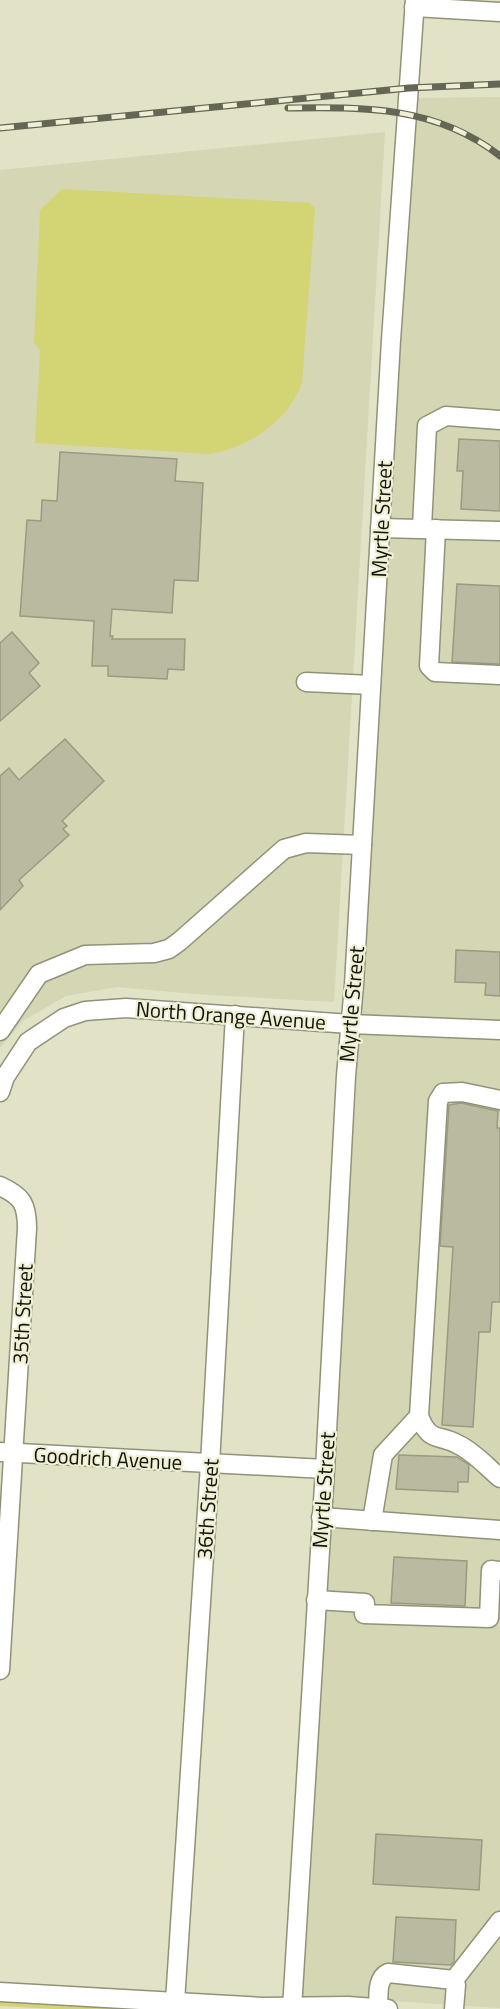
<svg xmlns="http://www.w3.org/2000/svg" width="500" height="2009" viewBox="0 0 500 2009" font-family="'Titillium Web',sans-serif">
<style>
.built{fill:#d4d6b4}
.green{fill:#d3d474}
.building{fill:#b9ba9f;stroke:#9a9b81;stroke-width:1.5}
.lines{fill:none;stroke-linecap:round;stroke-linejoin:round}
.minor-casing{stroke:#919278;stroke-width:21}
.minor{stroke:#fff;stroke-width:18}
.rail-casing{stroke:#656655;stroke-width:7}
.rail{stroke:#eeefd3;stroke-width:4.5;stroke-dasharray:14;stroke-linecap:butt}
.labels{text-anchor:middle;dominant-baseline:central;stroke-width:4.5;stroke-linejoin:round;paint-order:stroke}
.street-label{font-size:21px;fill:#131309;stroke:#eeefd3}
</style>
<rect width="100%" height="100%" fill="#e1e2c6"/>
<g class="built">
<path d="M500,97V1022L361,1016L401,341L418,98Z"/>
<path d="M385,132L334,1002L195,994L117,987L66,996L23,1021L0,1048V170Z"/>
<path d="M359,1033L500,1038V1521L331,1510Z"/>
<path d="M330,1526L500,1538V2008L348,1998H302Z"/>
</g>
<g class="green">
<path d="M62,189L310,203L315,209L302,382C290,420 248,448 210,454L35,443L40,350L34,343L40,210Z"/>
<path d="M0,2001L149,2009H55L0,2006Z"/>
</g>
<g class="building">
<path d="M459,439L500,441V511L461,509L463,471H457Z"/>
<path d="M60,452L177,459L175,481L203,483L198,581L174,580L172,613L112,609L110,636H113L112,639H185L184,670L168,669L167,679L108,676V666H92L94,621L20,616L27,520L41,521L42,500L57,501Z"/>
<path d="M457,584L500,586V664L452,662Z"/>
<path d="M12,632L39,663L29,673L40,686L0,721V643Z"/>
<path d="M65,739L104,781L62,821L67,826L63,829L69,835L19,880L23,886L0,910V776L9,768L19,780Z"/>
<path d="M456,950L500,952V996L485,995L486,983L455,982Z"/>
<path d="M461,1103L498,1111L497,1128H500V1302H492L490,1332H479L473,1427L442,1425L453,1247L440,1246L449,1105Z"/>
<path d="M399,1455L457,1457L469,1465L468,1482H458V1492L396,1489Z"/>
<path d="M394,1557L467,1561L465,1606L391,1603Z"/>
<path d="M376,1834L482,1840L479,1890L373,1884Z"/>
<path d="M396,1917L456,1920L454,1962L451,1965L393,1962Z"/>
</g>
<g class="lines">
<defs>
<g id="minor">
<path d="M414,7L500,12"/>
<path d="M380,528L500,531"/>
<path d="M422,528L427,426L446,416L500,420"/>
<path d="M436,529L429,666L435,672L500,675"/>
<path d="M306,682L371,685"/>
<path d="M0,1031L39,974L85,955L154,953L169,949L180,941L284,849L306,843L362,845"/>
<path d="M0,1092L5,1077L28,1042L64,1018L85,1011L126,1008L350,1024L500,1030"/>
<path d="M500,1100L462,1092L443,1093L438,1101L419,1416C430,1444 438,1433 459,1445C474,1452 487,1467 500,1478"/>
<path d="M0,1186C22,1196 27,1204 27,1228L0,1670"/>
<path d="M0,1452L325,1469"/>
<path d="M321,1517L500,1530"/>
<path d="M372,1521L383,1455L419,1416"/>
<path d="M316,1600L365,1603L364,1614L489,1618L491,1570L500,1571"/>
<path d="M454,1980L500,1921"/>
<path d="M0,1992L263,2007L348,2006L388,2009"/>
<path d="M175,2002L210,1464L235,1015"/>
<path d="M378,2008C379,1996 376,1979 388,1973L454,1980L456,1985L454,2009"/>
<path d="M292,2009L325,1469L346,1076L354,985L391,340L415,0"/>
</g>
</defs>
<use href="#minor" class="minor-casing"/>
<use href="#minor" class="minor"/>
<defs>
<g id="rail">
<path d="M288,108C365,107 436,106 500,156"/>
<path d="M0,128L409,88L500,84"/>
</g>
</defs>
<use href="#rail" class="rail-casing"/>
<use href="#rail" class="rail"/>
</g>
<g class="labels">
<g class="street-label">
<text transform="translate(381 519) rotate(-87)">Myrtle Street</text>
<text transform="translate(351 1004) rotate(-85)">Myrtle Street</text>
<text transform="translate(231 1015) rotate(4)">North Orange Avenue</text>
<text transform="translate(22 1314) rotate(-87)">35th Street</text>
<text transform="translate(108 1458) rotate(3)">Goodrich Avenue</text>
<text transform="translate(323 1490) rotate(-86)">Myrtle Street</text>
<text transform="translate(207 1509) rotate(-86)">36th Street</text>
</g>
</g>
</svg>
